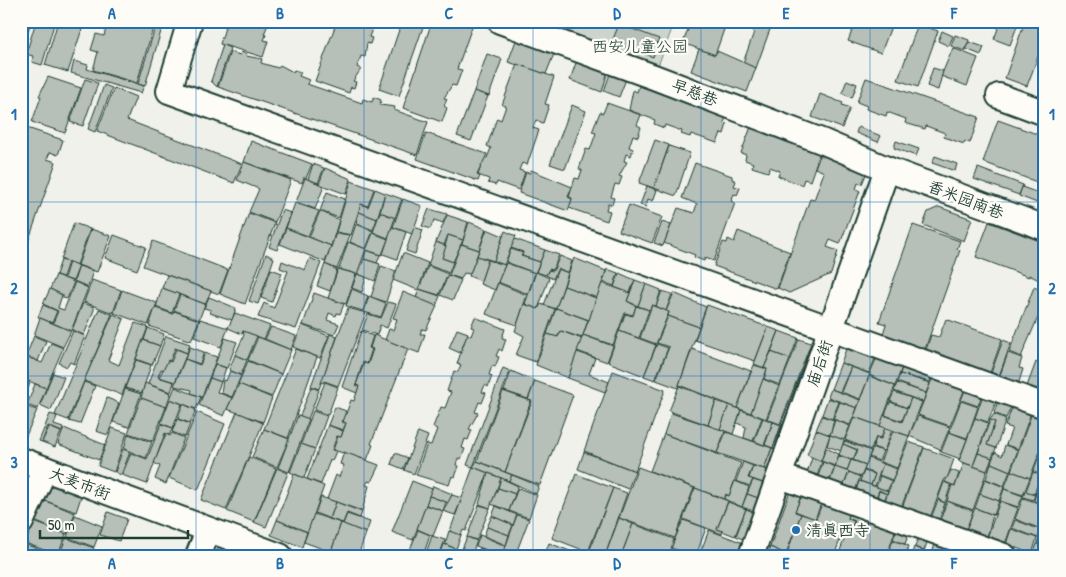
<svg xmlns="http://www.w3.org/2000/svg" width="1066" height="577" viewBox="0 0 1066 577" font-family="'Patrick Hand','LXGW WenKai TC',sans-serif">
<style>
.green{fill:#cdd3cd;stroke:#768880}
.building{fill:#b6bfb8;stroke:#1f3d34}
.lines{fill:none;stroke-linecap:round;stroke-linejoin:round}
.minor-casing{stroke:#1f3d34;stroke-width:28}
.minor{stroke:#fdfcf7;stroke-width:24}
.grid{fill:none;stroke:#1f6fb2;stroke-width:1;stroke-opacity:0.55}
.poi-dot{fill:#1f6fb2;stroke:#fdfcf7;stroke-width:2}
.labels{text-anchor:middle;dominant-baseline:central;stroke-width:4.5;stroke-linejoin:round;paint-order:stroke}
.park-label{font-size:16px;fill:#425b53;stroke:#fdfcf7}
.street-label{font-size:16px;fill:#1f3d34;stroke:#fdfcf7}
.poi-label{font-size:16px;fill:#1f3d34;stroke:#fdfcf7;text-anchor:start}
.neatline{fill:none;stroke:#1f6fb2;stroke-width:2}
.grid-label{font-size:16px;text-anchor:middle;font-weight:bold;fill:#1f6fb2}
</style>
<rect width="100%" height="100%" fill="#f0f1eb"/>
<filter id="ink" filterUnits="userSpaceOnUse"><feTurbulence type="fractalNoise" baseFrequency=".02" numOctaves="2"/><feDisplacementMap in="SourceGraphic" scale="10" xChannelSelector="R" yChannelSelector="G"/><feConvolveMatrix kernelMatrix="1 2 1 2 8 2 1 2 1" color-interpolation-filters="sRGB"/></filter>
<g filter="url(#ink)">
<path class="green" d="M500,21H675L656,71Z"/>
<g class="building">
<path d="M21,21H31L21,56Z"/>
<path d="M36,21H55L42,65L32,62L33,56L26,54Z"/>
<path d="M58,21H89L87,27L83,26L68,72L45,65Z"/>
<path d="M108,21H155L137,83L93,70L98,52L91,50L96,34L104,36Z"/>
<path d="M157,21H164L145,86L138,84Z"/>
<path d="M227,21H273L269,22L264,34L266,35L264,40L268,41L263,57L220,44Z"/>
<path d="M337,21H378L377,25L374,24L369,37L372,38L370,44L367,43L365,57L361,56L357,67L361,69L353,81L356,82L354,88L351,87L349,93L315,81Z"/>
<path d="M402,21L424,24L399,96L379,89Z"/>
<path d="M432,21H474L457,69L462,70L456,86L452,85L444,98L447,99L444,106L447,108L442,122L403,108Z"/>
<path d="M691,21H727L715,55L683,43Z"/>
<path d="M755,21H773L756,68L743,63L754,32L752,31Z"/>
<path d="M856,21H893L881,53L848,41Z"/>
<path d="M1001,21H1019L1010,45L994,39Z"/>
<path d="M1025,21H1045V38L1027,86L1005,78Z"/>
<path d="M619,24L659,39L653,57L612,42Z"/>
<path d="M918,24L938,31L918,87L898,80Z"/>
<path d="M942,31L953,36L949,46L938,41Z"/>
<path d="M518,35L556,49L546,74L508,62Z"/>
<path d="M955,35L969,40L965,51L951,46Z"/>
<path d="M969,42L984,47L981,55L966,49Z"/>
<path d="M223,45L230,48L217,87L211,81Z"/>
<path d="M953,48L978,58L967,86L941,76Z"/>
<path d="M699,49L715,55L717,51L756,68L747,92L691,71Z"/>
<path d="M230,52L240,55L241,52L247,54L246,56L262,59L261,63L278,68L280,65L293,72L294,70L301,72L299,76L309,80L307,84L362,103L363,99L372,102L374,97L381,100L380,105L395,107L394,110L428,122L417,155L218,87Z"/>
<path d="M487,54L502,59L489,96L474,91Z"/>
<path d="M579,54L608,71L602,92L570,80Z"/>
<path d="M74,61L88,65L87,69L144,86L141,93L71,73Z"/>
<path d="M517,64L554,77L545,104L549,105L543,123L536,120L533,128L539,130L527,165L522,163L519,170L525,172L519,190L497,182L496,185L488,183L489,179L478,175L484,157L487,158L491,148L487,146L497,118L501,120L506,106L502,105Z"/>
<path d="M612,68L628,74L619,97L604,91Z"/>
<path d="M933,68L943,71L938,90L927,86Z"/>
<path d="M48,77L81,88L65,133L32,122L41,97L39,96Z"/>
<path d="M642,77L729,108L724,123L727,124L724,134L721,133L717,143L691,134L690,137L681,134L682,131L665,125L664,128L654,124L655,120L629,110L633,90L637,92Z"/>
<path d="M866,78L979,117L970,143L965,141L964,144L944,137L945,133L926,126L925,129L905,123L906,119L887,112L886,116L866,109L867,106L857,102Z"/>
<path d="M85,79L98,83L83,126L70,122Z"/>
<path d="M847,80L857,84L852,98L842,93Z"/>
<path d="M104,85L112,88L95,132L88,129Z"/>
<path d="M114,88L136,97L127,120L242,164L234,183L97,131Z"/>
<path d="M474,91L488,96L471,141L457,136Z"/>
<path d="M820,94L843,103L842,105L850,108L842,128L812,117Z"/>
<path d="M607,103L641,115L637,125L641,127L638,137L633,135L629,147L633,149L631,156L626,154L624,161L627,162L619,176L622,177L619,185L615,184L611,197L614,198L612,205L608,203L606,210L610,211L607,221L569,208L572,198L569,197L575,178L579,179L582,170L579,169L586,149L590,150L596,133L592,132L600,112L603,113Z"/>
<path d="M572,105L586,111L565,169L550,164Z"/>
<path d="M754,119L823,144L810,181L804,179L802,185L778,176L780,171L770,167L768,172L752,167L753,163L745,160L746,155L741,153Z"/>
<path d="M998,120L1045,137V185L983,162Z"/>
<path d="M21,126L63,140L58,155L50,152L47,159L56,162L21,262Z"/>
<path d="M858,127L881,136L878,142L856,133Z"/>
<path d="M426,133L487,154L477,175L480,176L478,181L417,159Z"/>
<path d="M655,140L669,145L654,188L639,183Z"/>
<path d="M251,141L312,164L306,178L304,177L302,183L244,162Z"/>
<path d="M896,141L919,149L916,156L894,148Z"/>
<path d="M669,146L690,153L676,196L654,188Z"/>
<path d="M821,151L869,167L862,184L858,183L856,189L860,191L840,244L830,240L827,247L838,251L831,274L789,293L778,288L810,199L814,200L824,172L815,168Z"/>
<path d="M935,156L957,164L955,171L932,163Z"/>
<path d="M244,162L291,180L275,222L249,212L259,189L237,180Z"/>
<path d="M695,163L732,176V179L736,181L734,186L740,188L737,195L734,194L731,201L735,203L714,261L705,258L704,261L694,257L695,255L664,243L678,208L694,213L697,204L682,198Z"/>
<path d="M313,164L324,168L318,183L308,179Z"/>
<path d="M325,168L351,179L346,194L319,184Z"/>
<path d="M978,168L1023,185L1019,195L974,179Z"/>
<path d="M531,170L572,187L568,197L572,199L568,211L519,193L526,172L530,173Z"/>
<path d="M305,178L324,186L315,209L296,202Z"/>
<path d="M351,181L374,189L368,206L361,204L351,235L336,232Z"/>
<path d="M647,186L657,190L653,201L648,199L646,207L640,205Z"/>
<path d="M1022,187L1041,194L1037,203L1019,196Z"/>
<path d="M375,189L385,193L377,219L359,212L361,204L368,207Z"/>
<path d="M327,192L345,199L339,218L320,211Z"/>
<path d="M385,193L402,199L395,218L380,212Z"/>
<path d="M403,199L422,206L412,234L393,227Z"/>
<path d="M295,203L319,211L308,236L286,228Z"/>
<path d="M629,205L662,217L652,243L619,231Z"/>
<path d="M939,207L972,219L964,241L923,225L928,212Z"/>
<path d="M429,209L447,214L443,223L434,220L430,229L422,226Z"/>
<path d="M282,210L291,213L277,250L269,247Z"/>
<path d="M320,211L339,220L331,246L309,237Z"/>
<path d="M359,212L377,219L373,230L356,223Z"/>
<path d="M380,212L395,218L388,238L373,232Z"/>
<path d="M249,213L275,223L245,304L220,294Z"/>
<path d="M447,215L468,222L463,240L448,235L444,245L436,242Z"/>
<path d="M469,222L486,229L479,250L462,244Z"/>
<path d="M662,222L671,225L663,246L654,243Z"/>
<path d="M989,222L1045,243V283L1029,275V277L976,257Z"/>
<path d="M74,223L90,229L77,265L61,259Z"/>
<path d="M356,224L373,231L366,249L350,242Z"/>
<path d="M913,225L960,241L957,249L960,250L925,349L883,334L886,324L879,322Z"/>
<path d="M392,227L406,232L397,259L383,254Z"/>
<path d="M414,227L423,230L415,254L406,251Z"/>
<path d="M286,228L331,246L325,262L280,244Z"/>
<path d="M91,229L111,236L97,272L78,265Z"/>
<path d="M487,229L503,236L494,261L477,256Z"/>
<path d="M505,231L516,236L504,265L494,261Z"/>
<path d="M738,231L790,252L777,289L714,266L723,242L727,243L728,239L734,242Z"/>
<path d="M336,233L350,235L337,269L325,264Z"/>
<path d="M373,233L388,239L382,255L366,250Z"/>
<path d="M114,235L146,247L137,270L105,258Z"/>
<path d="M448,235L463,240L453,262L442,258Z"/>
<path d="M515,239L545,250L540,262L522,256L523,252L511,248Z"/>
<path d="M153,241L228,270L219,294L143,266Z"/>
<path d="M348,242L366,249L357,274L339,269Z"/>
<path d="M436,242L446,246L442,258L453,262L449,273L428,265Z"/>
<path d="M461,244L479,250L470,274L464,273L461,279L449,275Z"/>
<path d="M511,249L523,253L521,256L540,262L535,273L506,262Z"/>
<path d="M366,250L380,255L377,263L364,259Z"/>
<path d="M545,250L559,255L553,270L549,269L546,275L536,272Z"/>
<path d="M403,253L428,263L418,290L393,280Z"/>
<path d="M266,254L274,258L258,304L249,301Z"/>
<path d="M477,256L488,260L481,281L469,276Z"/>
<path d="M560,256L572,261L568,273L558,268L553,279L546,275L549,270L553,271Z"/>
<path d="M310,258L321,263L296,329L258,317L264,303L274,308L288,271L280,268L282,261L305,270Z"/>
<path d="M574,258L606,271L597,298L564,286Z"/>
<path d="M364,259L380,264L375,281L358,274Z"/>
<path d="M61,260L68,262L63,277L56,275Z"/>
<path d="M488,260L505,265L495,290L480,284Z"/>
<path d="M69,262L79,266L73,281L64,278Z"/>
<path d="M506,263L535,273L528,294L498,282Z"/>
<path d="M325,264L337,270L330,291L317,286Z"/>
<path d="M79,266L93,271L88,287L74,281Z"/>
<path d="M381,266L396,271L386,302L371,297Z"/>
<path d="M428,266L448,274L439,295L419,289Z"/>
<path d="M271,269L282,273L272,302L261,298Z"/>
<path d="M338,269L356,274L346,304L328,298Z"/>
<path d="M558,269L568,273L556,309L544,305Z"/>
<path d="M607,269L618,273L614,286L603,282Z"/>
<path d="M536,272L549,278L538,309L525,304Z"/>
<path d="M619,273L635,280L630,293L614,287Z"/>
<path d="M357,274L366,277L362,292L352,288Z"/>
<path d="M56,275L74,282L67,299L63,298V295L50,289Z"/>
<path d="M167,275L211,291L205,304L162,288Z"/>
<path d="M448,275L461,280L453,300L440,295Z"/>
<path d="M92,280L121,290L113,313L84,302Z"/>
<path d="M635,280L646,284L638,306L627,301Z"/>
<path d="M75,282L88,288L71,331L53,323L58,311L43,304L50,289L62,295L58,308L64,310Z"/>
<path d="M498,283L527,295L517,325L486,314Z"/>
<path d="M602,283L630,293L627,301L636,306L633,315L625,313L613,345L583,335Z"/>
<path d="M646,284L661,290L656,306L652,305L649,310L638,306Z"/>
<path d="M564,286L596,298L589,320L556,308Z"/>
<path d="M1034,287L1045,292V301L1021,357L1009,352Z"/>
<path d="M162,288L179,294L172,313L156,307Z"/>
<path d="M352,289L368,296L363,311L346,306Z"/>
<path d="M419,289L440,296L436,306L416,298Z"/>
<path d="M122,290L157,303L148,325L114,313Z"/>
<path d="M662,291L672,294L666,311L656,306Z"/>
<path d="M403,292L437,306L426,330L422,329L420,334H425L419,353L385,340L389,329L393,330L397,319L393,318Z"/>
<path d="M314,293L344,304L340,314L337,313L336,316L329,313L327,320L339,324L334,335L303,325Z"/>
<path d="M674,293L706,307L699,327L668,316L669,312L666,311Z"/>
<path d="M180,295L205,304L199,320L174,310Z"/>
<path d="M369,296L386,303L381,317L364,312Z"/>
<path d="M209,297L236,308L232,320L210,313L211,310L204,308Z"/>
<path d="M388,302L396,304L387,328L380,325L377,335L362,330L368,314L381,318Z"/>
<path d="M83,303L94,307V310L84,335L72,330Z"/>
<path d="M524,304L538,309L541,304L555,309L536,362L516,355L524,336L515,331Z"/>
<path d="M43,305L57,311L52,323L38,317Z"/>
<path d="M652,305L669,312L656,344L640,338Z"/>
<path d="M707,305L768,327L755,361L695,340Z"/>
<path d="M636,306L649,310L639,338L619,331L625,314L633,316Z"/>
<path d="M155,308L173,314L174,311L199,320L191,341L149,326Z"/>
<path d="M348,308L366,313L338,386L324,381L323,383L321,382Z"/>
<path d="M556,308L588,320L582,338L561,331L557,337L547,334Z"/>
<path d="M99,309L112,314L68,420L55,415Z"/>
<path d="M235,313L270,326L264,339L243,331L242,334L228,328Z"/>
<path d="M113,314L124,319L108,360L119,365L135,323L148,327L122,395L84,381Z"/>
<path d="M668,316L699,327L678,388L656,380L669,347L657,343Z"/>
<path d="M475,317L505,329L502,338L506,339L502,351L499,349L496,356L499,357L495,367L492,366L489,375L492,376L488,387L485,385L482,392L486,393L482,403L479,402L475,412L478,413L469,429L472,430L468,440L465,439L462,448L465,449L461,459L458,458L456,465L459,466L455,477L452,476L449,485L416,475L427,444L431,445L437,429L433,427L441,407L445,408L451,392L447,391L454,371L458,372L461,365L457,364L467,334L471,336L474,328L471,327Z"/>
<path d="M40,318L71,331L63,347L34,335Z"/>
<path d="M200,319L228,328L221,347L194,337Z"/>
<path d="M946,319L1002,339L990,373L926,350L931,335L939,337Z"/>
<path d="M302,325L329,336L320,358L293,347Z"/>
<path d="M271,327L296,336L291,350L265,339Z"/>
<path d="M768,327L779,331L764,368L754,364Z"/>
<path d="M148,328L164,334L160,346L144,340Z"/>
<path d="M457,329L468,333L460,353L449,348Z"/>
<path d="M73,331L85,336L74,364L70,362L67,367L59,363Z"/>
<path d="M243,331L257,336L247,360L235,355L244,335Z"/>
<path d="M361,331L373,336L369,348L372,349L367,364L363,362L356,385L359,387L357,393L342,387Z"/>
<path d="M561,331L582,339L568,378L536,365L547,334L558,337Z"/>
<path d="M619,331L656,345L644,376L608,362Z"/>
<path d="M779,331L798,338L790,359L771,352Z"/>
<path d="M330,334L337,337L319,389L311,386Z"/>
<path d="M374,335L408,349L371,444L373,445L367,460L333,450L338,436L341,437L346,423L343,422L351,400L354,401L359,386L356,385L364,363L368,364L373,349L370,348Z"/>
<path d="M583,335L613,346L607,362L577,351Z"/>
<path d="M34,336L46,341L38,361L26,356Z"/>
<path d="M166,336L190,344L187,353L175,348L170,361L168,360L164,370L161,369L158,377L174,382L171,392L148,384Z"/>
<path d="M258,337L291,350L281,374L248,360Z"/>
<path d="M225,338L237,342L227,368L215,364Z"/>
<path d="M799,339L811,343L780,424L767,419Z"/>
<path d="M143,340L160,346L152,365L136,359Z"/>
<path d="M1003,340L1011,343L999,376L991,373Z"/>
<path d="M1045,340V396L1026,389L1036,362L1039,364L1045,349L1041,348Z"/>
<path d="M849,341L878,352L869,373L841,363Z"/>
<path d="M51,343L63,348L46,388L21,378V366L25,356L42,363Z"/>
<path d="M812,343L817,345L791,428L781,424Z"/>
<path d="M657,344L668,348L655,380L644,376Z"/>
<path d="M190,347L204,352L200,364L185,359Z"/>
<path d="M176,349L187,353L175,382L159,377L168,361L171,362Z"/>
<path d="M296,349L317,357L288,438L264,429Z"/>
<path d="M692,349L751,371L737,408L679,385Z"/>
<path d="M577,352L595,358L589,374L609,382L605,392L568,378Z"/>
<path d="M771,352L790,359L780,385L764,379L767,369L764,368Z"/>
<path d="M205,353L217,357L202,397L191,393L192,390L174,386L185,359L200,365Z"/>
<path d="M879,353L904,362L895,386L869,375Z"/>
<path d="M1008,353L1022,358L1019,368L1023,369L1018,385L999,378Z"/>
<path d="M235,355L247,360L241,375L229,370Z"/>
<path d="M136,360L151,365L142,393L125,388Z"/>
<path d="M248,361L281,374L272,397L238,384Z"/>
<path d="M904,362L934,374L930,382L900,374Z"/>
<path d="M841,363L851,367L840,392L831,389Z"/>
<path d="M215,364L226,368L221,382L210,378Z"/>
<path d="M754,365L767,369L751,413L737,408Z"/>
<path d="M851,367L870,374L860,399L841,392Z"/>
<path d="M503,368L510,371L473,467L467,465Z"/>
<path d="M230,371L241,376L232,397L221,393L223,380L226,381Z"/>
<path d="M511,371L535,381L528,399L504,391Z"/>
<path d="M613,371L665,390L635,471L584,451Z"/>
<path d="M53,373L64,377L51,410L40,405Z"/>
<path d="M900,374L930,383L926,393L897,382Z"/>
<path d="M934,374L966,386L950,426L918,415Z"/>
<path d="M869,376L895,386L880,426L854,417Z"/>
<path d="M210,378L221,382L217,392L232,398L224,416L199,405Z"/>
<path d="M21,379L30,383L23,404H21Z"/>
<path d="M763,379L779,386L766,419L751,413Z"/>
<path d="M535,381L573,395L540,485L505,472L532,401L528,400Z"/>
<path d="M84,382L95,386L80,424L69,421Z"/>
<path d="M325,382L338,387L328,415L314,410Z"/>
<path d="M145,383L171,393L166,407L141,398Z"/>
<path d="M897,383L926,393L923,402L894,391Z"/>
<path d="M35,384L46,388L38,409L27,405Z"/>
<path d="M239,384L272,398L263,422L227,409Z"/>
<path d="M679,386L716,400L708,425L669,411Z"/>
<path d="M967,386L983,392L978,406L961,400Z"/>
<path d="M175,387L201,397L196,409L170,399Z"/>
<path d="M311,387L319,390L308,419L300,416Z"/>
<path d="M125,389L141,394L129,427L113,422Z"/>
<path d="M831,389L860,400L857,408L828,397Z"/>
<path d="M503,391L531,401L505,472L477,461Z"/>
<path d="M894,392L911,398L907,408L890,401Z"/>
<path d="M984,392L998,397L988,422L975,418Z"/>
<path d="M107,398L119,403L108,435L96,431Z"/>
<path d="M141,398L166,407L153,441L128,433Z"/>
<path d="M828,398L839,402L832,419L822,415Z"/>
<path d="M911,398L922,402L909,436L880,426L884,415L902,422Z"/>
<path d="M999,398L1013,403L1006,418L994,413Z"/>
<path d="M170,399L182,404L173,428L161,423Z"/>
<path d="M716,401L729,405L720,430L708,425Z"/>
<path d="M961,401L978,407L967,438L949,432Z"/>
<path d="M840,402L857,408L850,425L833,419Z"/>
<path d="M890,402L907,408L902,421L885,415Z"/>
<path d="M1014,403L1032,410L1018,449L1006,445L1012,428L1005,426Z"/>
<path d="M183,404L196,410L190,423L178,419Z"/>
<path d="M21,405L37,410L25,438L21,437Z"/>
<path d="M729,405L741,410L733,434L720,429Z"/>
<path d="M335,407L346,411L342,422L346,423L343,430L328,425Z"/>
<path d="M741,410L762,418L753,441L744,438L746,427L737,423Z"/>
<path d="M1033,410L1045,415V438L1030,478L1011,471Z"/>
<path d="M313,411L327,416L315,449L301,444Z"/>
<path d="M197,412L225,424L198,490L169,478Z"/>
<path d="M237,412L263,423L226,510L201,500Z"/>
<path d="M671,413L725,431L717,453L664,434Z"/>
<path d="M50,414L57,416L54,425L63,428L62,432L48,426L42,442L39,441Z"/>
<path d="M994,414L1006,419L996,448L987,445L995,422L990,420Z"/>
<path d="M298,415L309,419L289,472L278,468Z"/>
<path d="M822,416L834,420L830,435L816,430Z"/>
<path d="M918,416L950,427L940,451V449L909,436Z"/>
<path d="M854,417L885,428L881,438L876,437L871,450L845,440Z"/>
<path d="M763,418L773,422L764,445L754,441Z"/>
<path d="M975,418L988,423L973,466L959,461Z"/>
<path d="M177,419L190,424L185,437L172,432Z"/>
<path d="M835,420L850,426L844,440L830,435Z"/>
<path d="M990,420L995,422L987,445L996,448L992,458L978,453Z"/>
<path d="M773,422L781,425L773,448L765,445Z"/>
<path d="M161,424L173,428L169,435L165,433L147,484L122,475L131,453L147,459Z"/>
<path d="M328,425L343,431L341,437L337,436L332,450L336,451L332,461L330,460L321,484L307,479Z"/>
<path d="M782,425L789,428L781,451L773,448Z"/>
<path d="M49,427L61,432L55,447L42,442Z"/>
<path d="M64,428L105,445L99,460L58,444Z"/>
<path d="M112,428L127,433L114,472L98,466Z"/>
<path d="M885,428L892,430L884,451L873,447L876,438L881,439Z"/>
<path d="M264,429L289,439L277,467L252,457Z"/>
<path d="M816,430L830,435L821,461L807,455Z"/>
<path d="M893,431L909,436L897,468L880,462Z"/>
<path d="M418,432L428,436L414,474L404,470Z"/>
<path d="M726,432L772,448L764,469L717,453Z"/>
<path d="M949,432L967,439L959,460L958,458L941,452Z"/>
<path d="M172,433L184,438L166,484L155,479L160,466L154,463L166,434L170,436Z"/>
<path d="M128,434L152,442L146,458L124,449Z"/>
<path d="M664,434L741,463L729,496L726,494L724,499L650,471Z"/>
<path d="M830,435L844,440L841,451L827,446Z"/>
<path d="M1045,440V476L1033,472Z"/>
<path d="M845,441L871,451L866,465L853,460L858,450L843,444Z"/>
<path d="M908,442L924,447L901,508L883,505Z"/>
<path d="M301,444L315,449L304,478L290,472Z"/>
<path d="M843,444L857,450L853,460L839,455Z"/>
<path d="M1005,445L1018,450L1010,471L991,463L995,452L1002,456Z"/>
<path d="M772,448L781,452L774,472L764,469Z"/>
<path d="M826,448L839,454L835,466L821,461Z"/>
<path d="M873,448L883,451L879,461L869,457Z"/>
<path d="M924,448L954,459L947,479L945,478L930,518L902,508Z"/>
<path d="M123,449L130,452L121,475L115,472Z"/>
<path d="M344,452L379,465L371,482L368,481L366,485L369,486L362,511L327,499L336,475L339,477L344,465L340,464Z"/>
<path d="M584,452L635,471L628,489L578,469Z"/>
<path d="M395,453L408,458L403,469L391,464Z"/>
<path d="M978,453L992,458L987,471L973,466Z"/>
<path d="M839,456L851,460L847,471L835,467Z"/>
<path d="M249,457L276,468L254,522L277,468L288,473L266,527L227,511Z"/>
<path d="M812,458L822,462L816,479L800,472L807,473Z"/>
<path d="M869,458L883,464L875,486L871,485L875,474L864,470Z"/>
<path d="M851,460L866,465L861,477L847,471Z"/>
<path d="M477,461L512,475L509,481L473,467Z"/>
<path d="M743,462L753,466L748,478L753,479L750,486L736,481Z"/>
<path d="M823,462L835,467L828,484L817,479Z"/>
<path d="M964,463L987,471L973,510L947,501L952,485L955,486Z"/>
<path d="M991,463L1010,471L1004,486L986,479Z"/>
<path d="M883,464L897,469L892,480L879,475Z"/>
<path d="M753,466L772,471L769,485L749,478Z"/>
<path d="M473,467L488,473L466,531L463,530L461,535L450,531Z"/>
<path d="M638,467L694,488L675,538L619,518Z"/>
<path d="M835,467L849,472L842,490L829,484Z"/>
<path d="M951,470L959,473L955,486L945,482Z"/>
<path d="M864,471L875,474L871,485L860,481Z"/>
<path d="M1011,471L1030,478L1023,495L1004,489Z"/>
<path d="M849,472L860,477L854,494L842,490Z"/>
<path d="M1033,472L1041,475L1034,494L1026,491Z"/>
<path d="M488,473L501,478L490,508L479,504Z"/>
<path d="M294,474L324,486L308,532L277,520Z"/>
<path d="M576,474L613,488L588,552L552,538Z"/>
<path d="M512,475L539,486L536,494L509,481Z"/>
<path d="M880,476L892,481L887,491L876,487Z"/>
<path d="M1042,476L1045,477V496L1036,492L1033,500L1023,497L1025,492L1035,495Z"/>
<path d="M501,478L518,486L515,494L498,488Z"/>
<path d="M985,479L1004,487L999,501L980,494Z"/>
<path d="M753,480L769,485L763,500L747,494Z"/>
<path d="M412,481L432,489L413,540L392,532Z"/>
<path d="M735,481L749,487L742,507L724,499L726,495L729,496Z"/>
<path d="M859,481L888,491L887,494L879,490L874,503L855,494Z"/>
<path d="M51,482L82,494L76,512L43,500Z"/>
<path d="M944,482L951,485L945,503L938,499Z"/>
<path d="M433,486L452,494L449,503L429,496Z"/>
<path d="M498,488L515,494L509,511L491,504Z"/>
<path d="M518,488L537,495L529,518L509,511Z"/>
<path d="M613,488L627,493L605,556H598L589,552Z"/>
<path d="M695,488L728,501L717,529L723,531L722,534L683,519Z"/>
<path d="M791,488L802,493L795,512L801,514L786,554L770,547Z"/>
<path d="M1004,489L1023,496L1018,507L1000,501Z"/>
<path d="M879,491L887,494L882,505L875,503Z"/>
<path d="M803,493L822,501L815,519L795,511Z"/>
<path d="M1036,493L1045,496V505L1034,501Z"/>
<path d="M747,494L764,500L759,513L742,507Z"/>
<path d="M980,494L999,501L994,515L975,508Z"/>
<path d="M452,495L462,498L455,515L443,511Z"/>
<path d="M429,496L446,502L443,511L426,505Z"/>
<path d="M321,497L336,502L330,519L315,513Z"/>
<path d="M1023,498L1045,505V518L1041,529L1015,519Z"/>
<path d="M43,500L75,513L67,534L34,521Z"/>
<path d="M938,500L945,503L939,521L931,518Z"/>
<path d="M823,501L850,512L848,519L854,521L851,529L845,527L834,556H786L801,514L816,519Z"/>
<path d="M947,501L973,511L966,530L940,521Z"/>
<path d="M1000,501L1018,508L1005,544L987,538Z"/>
<path d="M336,502L362,512L360,518L347,513L343,523L330,519Z"/>
<path d="M728,502L746,509L735,536L717,529Z"/>
<path d="M426,505L443,511L433,536L417,529Z"/>
<path d="M479,505L490,508L477,540L467,537Z"/>
<path d="M496,506L517,515L513,525L492,516Z"/>
<path d="M975,508L993,515L987,537L966,530Z"/>
<path d="M746,509L759,514L749,542L736,536Z"/>
<path d="M108,512L127,519L119,541L100,535Z"/>
<path d="M850,512L867,519L865,526L861,525L858,532L851,529L855,521L848,518Z"/>
<path d="M314,514L341,523L331,552L304,542Z"/>
<path d="M347,514L370,522L366,533L343,524Z"/>
<path d="M75,515L102,526L94,547L67,537Z"/>
<path d="M517,515L529,519L515,556H502Z"/>
<path d="M492,516L513,525L509,535L487,527Z"/>
<path d="M619,518L633,524L621,556H605Z"/>
<path d="M868,519L876,523L897,525L887,556H838L848,529L858,533L861,525L865,526Z"/>
<path d="M277,520L307,532L302,547L271,535Z"/>
<path d="M683,520L706,528L696,556L671,548Z"/>
<path d="M1015,520L1041,530L1038,538L1012,528Z"/>
<path d="M1045,521V545L1037,543Z"/>
<path d="M34,522L66,534L58,555L25,543Z"/>
<path d="M341,523L366,533L358,556H342L331,552Z"/>
<path d="M633,524L674,539L669,556H621Z"/>
<path d="M898,526L910,530L905,544L893,539Z"/>
<path d="M487,527L509,535L506,545L484,536Z"/>
<path d="M1011,529L1037,538L1032,554L1006,544Z"/>
<path d="M418,530L430,535L423,556L409,552Z"/>
<path d="M709,530L746,544L742,556H699Z"/>
<path d="M449,531L461,535L456,549L445,544Z"/>
<path d="M920,533L929,537L924,551L915,547Z"/>
<path d="M480,535L506,546L502,556L476,546Z"/>
<path d="M432,536L445,540L439,556H425Z"/>
<path d="M467,537L477,541L471,556H459Z"/>
<path d="M66,538L94,548L91,556H59Z"/>
<path d="M937,539L947,542L943,553L933,550Z"/>
<path d="M893,540L909,546L905,556H887Z"/>
<path d="M549,543L583,556H544Z"/>
<path d="M948,543L974,556H943Z"/>
<path d="M25,544L55,556H21Z"/>
<path d="M444,544L456,549L453,556H440Z"/>
<path d="M1037,544L1045,546V556L1033,555Z"/>
<path d="M219,545L235,551L233,556H215Z"/>
<path d="M770,547L786,554L785,556H767Z"/>
<path d="M914,547L923,551L922,556H911Z"/>
<path d="M480,548L489,552L488,556H476Z"/>
</g>
<g class="lines">
<defs>
<g id="minor">
<path d="M190,21L169,91L1045,406"/>
<path d="M500,21L654,77L824,142L887,169L1045,228"/>
<path d="M999,96L1045,113"/>
<path d="M21,460L280,556"/>
<path d="M780,476L1004,556"/>
<path d="M21,522L45,469"/>
<path d="M198,556L208,531"/>
<path d="M751,556L887,169"/>
</g>
</defs>
<use href="#minor" class="minor-casing"/>
<use href="#minor" class="minor"/>
</g>
</g>
<path class="grid" d="M196,21V556M364,21V556M533,21V556M701,21V556M870,21V556M21,202H1045M21,376H1045"/>
<circle class="poi-dot" cx="796" cy="530" r="5"/>
<g class="labels">
<g class="park-label">
<text x="640" y="46">西安儿童公园</text>
</g>
<g class="street-label">
<text transform="translate(695 92) rotate(21)">早慈巷</text>
<text transform="translate(966 199) rotate(21)">香米园南巷</text>
<text transform="translate(819 363) rotate(-71)">庙后街</text>
<text transform="translate(80 483) rotate(21)">大麦市街</text>
</g>
<g class="poi-label">
<text x="806" y="530">清真西寺</text>
</g>
</g>
<rect width="1066" height="577" fill="none" stroke="#fdfcf7" stroke-width="55"/>
<path d="M40 530v8h148v-8" fill="none" stroke="#1f3d34" stroke-width="2.5"/>
<text x="48" y="530" font-size="15" fill="#1f3d34" stroke="#fdfcf7" stroke-width="4" paint-order="stroke">50 m</text>
<rect x="28" y="28" width="1010" height="522" class="neatline"/>
<g class="grid-label">
<text x="112" y="19">A</text>
<text x="280" y="19">B</text>
<text x="449" y="19">C</text>
<text x="617" y="19">D</text>
<text x="786" y="19">E</text>
<text x="954" y="19">F</text>
<text x="14" y="120">1</text>
<text x="1052" y="120">1</text>
<text x="14" y="294">2</text>
<text x="1052" y="294">2</text>
<text x="14" y="468">3</text>
<text x="1052" y="468">3</text>
<text x="112" y="569">A</text>
<text x="280" y="569">B</text>
<text x="449" y="569">C</text>
<text x="617" y="569">D</text>
<text x="786" y="569">E</text>
<text x="954" y="569">F</text>
</g>
</svg>
